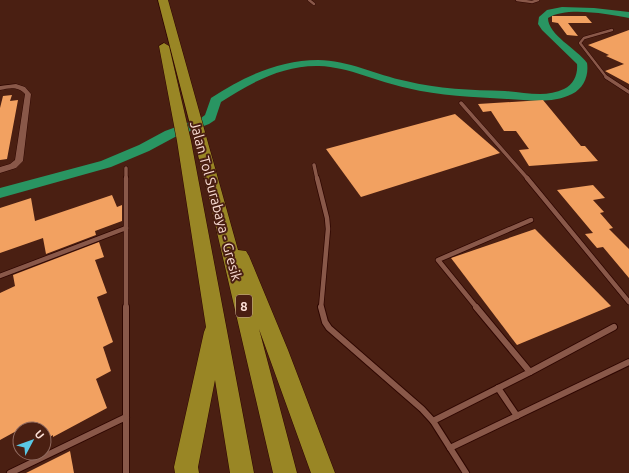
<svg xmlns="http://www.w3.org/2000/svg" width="629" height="473" viewBox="0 0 629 473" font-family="Ubuntu,sans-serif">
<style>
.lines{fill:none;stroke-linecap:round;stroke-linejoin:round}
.river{fill:#299562;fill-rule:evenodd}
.building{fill:#f2a161}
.service-far3-casing{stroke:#2e0600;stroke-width:3.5}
.service-far2-casing{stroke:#2e0600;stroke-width:4.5}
.service-far1-casing{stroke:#2e0600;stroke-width:6}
.service-casing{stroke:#2e0600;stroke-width:8}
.minor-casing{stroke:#2e0600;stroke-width:1}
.motorway-casing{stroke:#2e0600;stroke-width:1}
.service-far3{stroke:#895849;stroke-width:2.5}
.service-far2{stroke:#895849;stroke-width:3.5}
.service-far1{stroke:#895849;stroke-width:4.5}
.service{stroke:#895849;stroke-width:6}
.minor{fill:#895849;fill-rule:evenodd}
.motorway{fill:#998625;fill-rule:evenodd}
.labels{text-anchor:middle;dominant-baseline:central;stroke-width:4;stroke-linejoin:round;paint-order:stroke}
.shield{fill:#4a1f12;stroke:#c6a59a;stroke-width:1}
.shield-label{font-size:13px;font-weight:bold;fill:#fbded5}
.street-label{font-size:14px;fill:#fbded5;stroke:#4a1f12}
</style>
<rect width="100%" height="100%" fill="#4a1f12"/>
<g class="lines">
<path class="river" d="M562,7L594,8L629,12V18C608,14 566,6 548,18C548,35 577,49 587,63C589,75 584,88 572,94C552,104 529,100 507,99C473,97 440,96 407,88C378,82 349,67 319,66C283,65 250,83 221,102L215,120L209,124L175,137L149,151L111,167L0,198V188L101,161L139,145L165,131L201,118L205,115L211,98C243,77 279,60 318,60C348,60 376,75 406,81C438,89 471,90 505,91C524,92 546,98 564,89C574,84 578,74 577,64L542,30L538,24L539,17L547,10Z"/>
</g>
<g class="building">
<path d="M552,16H586L592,23H568L578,36L567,35L558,23L552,22Z"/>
<path d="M629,30V84L605,71L624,64L606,56L609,55L588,45Z"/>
<path d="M12,95L10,101L18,100L7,159L0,160V108L3,96Z"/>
<path d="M543,100L581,146H585L598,161L529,166L519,150L529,149L516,131H504L491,111L483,112L478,104Z"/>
<path d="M455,114L500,153L361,197L326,149Z"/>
<path d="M593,185L605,198L593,200L604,212L600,213L613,228L609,229L629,249V278L603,247L597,248L585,234L593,233L557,190Z"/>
<path d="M112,195L117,207L122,205V221L95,231L96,235L46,254L43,238L0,253V208L31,198L35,221Z"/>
<path d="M535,229L611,306L517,345L451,258Z"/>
<path d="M99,242L104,257L95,260L107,293L97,297L113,342L103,347L111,371L96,379L107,408L53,437V435L44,441V429H20L0,440V293L15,286L13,275Z"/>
<path d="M70,451L74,473H26Z"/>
</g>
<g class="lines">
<defs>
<g id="service-far3">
<path d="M309,0L314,4"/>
<path d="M517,0L532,2L538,0"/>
<path d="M607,78L580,43L584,38L612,30"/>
</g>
<g id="service-far2">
<path d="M606,77L629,92"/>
<path d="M461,103L528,179"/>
<path d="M314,165L317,179"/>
<path d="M126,168V179"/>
</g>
<g id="service-far1">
<path d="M126,178V308"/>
<path d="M317,178L327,218L328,229L321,308"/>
<path d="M527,178L629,302"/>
<path d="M0,276L126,228"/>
<path d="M477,308L438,260L531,220"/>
</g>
<g id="service">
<path d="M126,307V473"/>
<path d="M321,307L325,322L329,328L422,409L433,421L466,473"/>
<path d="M530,372L614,327"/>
<path d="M498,388L517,416"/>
<path d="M433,421L530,372L476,307"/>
<path d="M450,448L629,362"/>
<path d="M10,473L126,417"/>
</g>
<path id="minor" d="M16,84L25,87L31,94L23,161L16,168L0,173V167L10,164L15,160L25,94C18,86 9,88 0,90V86Z"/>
<g id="motorway">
<path d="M158,0H168L238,250L246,251L249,256L288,350L335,473H311L259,329L297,473H273L209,198Z"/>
<path d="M164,43L169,46L191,141L254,473H230L215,380L198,467L199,473H175L174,467L204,332L206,327L177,141L159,46Z"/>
</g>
</defs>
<use href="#service-far3" class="service-far3-casing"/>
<use href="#service-far2" class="service-far2-casing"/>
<use href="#service-far1" class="service-far1-casing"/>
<use href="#service" class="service-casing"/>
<use href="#minor" class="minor-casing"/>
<use href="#motorway" class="motorway-casing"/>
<use href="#service-far3" class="service-far3"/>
<use href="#service-far2" class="service-far2"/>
<use href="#service-far1" class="service-far1"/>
<use href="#service" class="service"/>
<use href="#minor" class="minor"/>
<use href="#motorway" class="motorway"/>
</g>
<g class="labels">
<rect class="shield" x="236" y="295" width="16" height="22" rx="3"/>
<g class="shield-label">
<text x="244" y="306">8</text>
</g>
<g class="street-label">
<text transform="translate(216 201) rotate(75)">Jalan Tol Surabaya - Gresik</text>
</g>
</g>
<g transform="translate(32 441) rotate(49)"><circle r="19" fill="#4a1f12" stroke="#916b60"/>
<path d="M0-3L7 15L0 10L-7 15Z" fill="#5ac8e5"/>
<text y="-6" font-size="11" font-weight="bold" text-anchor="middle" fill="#fbded5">U</text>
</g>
</svg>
